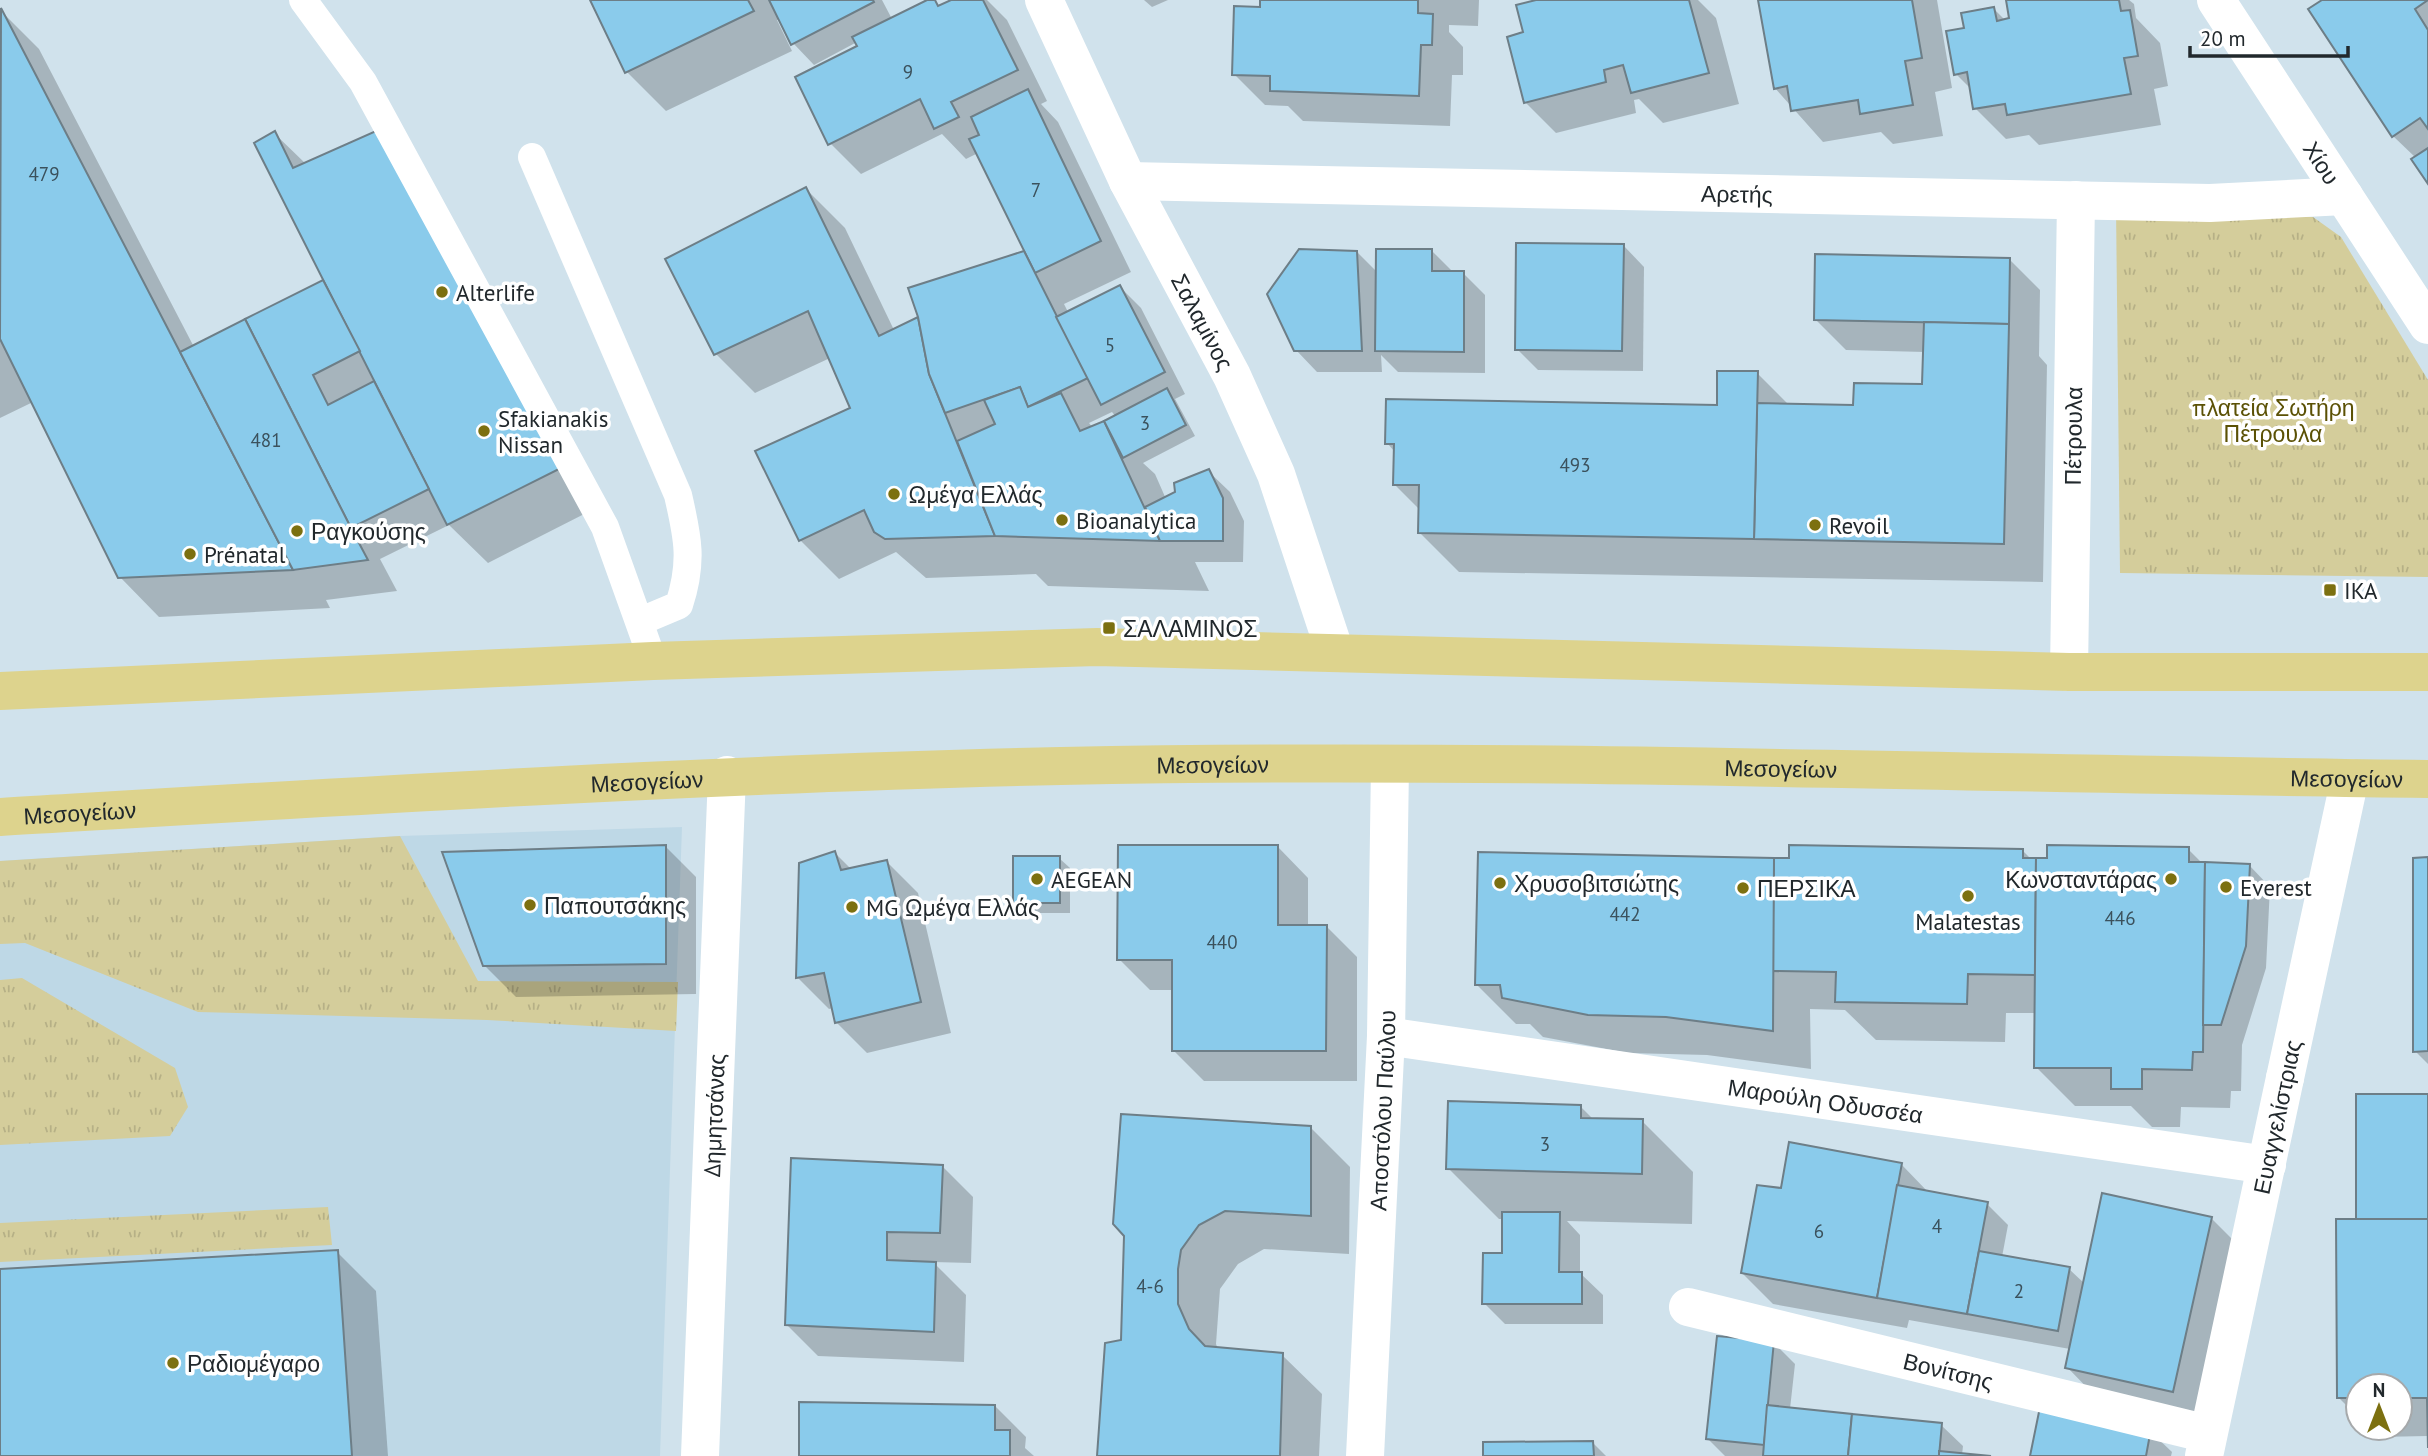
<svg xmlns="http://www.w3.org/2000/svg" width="2428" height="1456" viewBox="0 0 2428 1456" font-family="'PT Sans',sans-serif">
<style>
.built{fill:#bed8e6}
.grass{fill:url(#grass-tufts)}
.shadow{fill:#0003;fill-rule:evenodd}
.building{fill:#8acbeb;stroke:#6d7e87;stroke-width:2}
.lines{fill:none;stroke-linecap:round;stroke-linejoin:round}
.service{stroke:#fff;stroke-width:28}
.pedestrian{stroke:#fff;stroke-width:38}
.minor{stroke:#fff;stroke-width:38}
.tertiary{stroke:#fff;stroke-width:38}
.primary{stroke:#ddd38d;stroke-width:38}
.poi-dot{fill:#7c7010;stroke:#fff;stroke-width:2.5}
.labels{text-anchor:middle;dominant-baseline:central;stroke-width:7;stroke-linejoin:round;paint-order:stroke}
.number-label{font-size:19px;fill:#3b515c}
.street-label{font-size:23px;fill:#21282c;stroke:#fff}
.poi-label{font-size:23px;fill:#21282c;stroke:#fff;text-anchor:start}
.park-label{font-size:23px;fill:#5b5105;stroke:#fff}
</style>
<defs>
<pattern id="grass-tufts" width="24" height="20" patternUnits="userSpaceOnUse" patternTransform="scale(1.75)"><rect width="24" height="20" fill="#d4cd9b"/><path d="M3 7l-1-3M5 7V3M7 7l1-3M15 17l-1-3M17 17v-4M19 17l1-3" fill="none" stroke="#b6b086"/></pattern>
</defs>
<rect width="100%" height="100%" fill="#d0e2ec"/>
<path class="built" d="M682,827L660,1456H0V861L400,836Z"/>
<g class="grass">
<path d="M2116,207L2313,217L2341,237L2428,380V577L2120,573Z"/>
<path d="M400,836L478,981L678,982L676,1031L487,1020L198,1012L25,943L0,944V861Z"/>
<path d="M22,978L175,1068L188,1107L170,1136L0,1145V980Z"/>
<path d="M328,1207L332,1245L0,1262V1223Z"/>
</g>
<g class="shadow">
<path d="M592,0H882L892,19L931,0L941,7L955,0H987L1007,20L1047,101L1041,104L1058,122L1131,272L1064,304L1068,312L1120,287L1141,308L1185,394L1175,399L1195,436L1143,463L1155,474L1166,499L1208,471L1230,492L1244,521L1243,562H1195L1209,591L1048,586L1036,574L926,578L896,552L839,579L800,540L852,409L830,358L755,393L716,354L806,189L845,228L894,330L920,318L910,289L1026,252L978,153L966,159L942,134L861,174L830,143L860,47L857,42L814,65L793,43L780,19L777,20L792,51L666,111L627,72ZM1112,412L1116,417L1104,423L1093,428L1089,423Z"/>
<path d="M1144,0H1168L1152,7Z"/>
<path d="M1261,0H1479L1478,26L1449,25V32L1463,47V75H1452L1450,126L1303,121L1288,106L1265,105L1234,74L1261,9Z"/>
<path d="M1543,0H1698L1716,18L1739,104L1663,123L1639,99L1634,100L1636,113L1556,133L1525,102V34Z"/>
<path d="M1760,0H1937L1952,88L1935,92L1943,136L1893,144L1881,132L1823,142L1775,88Z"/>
<path d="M2008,0H2129L2134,4L2136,18L2160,43L2168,86L2154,89L2161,125L2039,145L2029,135L2006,139L1975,108L1972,90L1956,74L1966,29L1994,9L2006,21L2011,20Z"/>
<path d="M2325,0H2428V181L2416,158L2393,136Z"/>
<path d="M0,10L39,49L194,347L326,281L275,134L306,164L598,507L488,563L449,525L380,559L397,591L326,600L330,608L159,617L120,577L33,402L0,418Z"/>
<path d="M1623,245L1644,267L1643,371L1538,370L1517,349Z"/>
<path d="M1432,251L1453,272L1463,273L1485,295V373L1398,372L1381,355L1382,372H1317L1296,350L1357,252L1378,273Z"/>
<path d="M2009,259L2040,290L2039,356L2047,365L2043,582L1459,572L1420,533V510L1395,485V452L1387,443L1718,407L1757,373L1789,405L1855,406L1924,385L1925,352L1846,350L1815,319Z"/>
<path d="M665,846L696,877V994L516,997L484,965Z"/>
<path d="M1278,847L1308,878V926H1326L1357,957V1081H1204L1173,1050L1174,990H1150L1119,959Z"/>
<path d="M2188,849L2203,864L2249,865L2270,887L2266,968L2242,1045L2241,1091H2231L2230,1108L2181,1107L2180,1127H2152L2131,1106H2075L2036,1067L2037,1013H2006L2005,1042L1876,1040L1845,1010L1810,1009L1811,1069L1707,1055L1628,1053L1543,1037L1530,1024H1516L1477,985L1791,860L2023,851L2031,859Z"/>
<path d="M835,853L851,869L887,862L918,893L951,1033L867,1053L836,1022L833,1008L829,1009L798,978L800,864Z"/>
<path d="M1059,858L1070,868V913H1026L1015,902Z"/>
<path d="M2428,859V1064L2415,1051Z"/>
<path d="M2428,1096V1436L2378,1437L2369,1428H2400V1386H2358V1417L2339,1398L2357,1221Z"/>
<path d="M1580,1106L1594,1120L1642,1121L1693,1172L1692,1224L1567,1221L1580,1235V1273L1603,1295V1324H1505L1484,1303L1504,1255V1219H1499L1448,1168Z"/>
<path d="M1311,1128L1350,1167L1349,1254L1264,1249L1238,1264L1220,1289L1216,1344L1218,1349L1282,1355L1322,1394L1319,1456H1098L1122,1342L1126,1235Z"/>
<path d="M1901,1164L1929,1193L1987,1204L2008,1225L2002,1257L2069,1269L2085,1284L2211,1218L2242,1249L2204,1421L2097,1398L2067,1367L2070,1349L1909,1320L1907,1328L1773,1304L1742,1273L1782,1190Z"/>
<path d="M942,1166L973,1197L971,1263L933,1262L966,1295L964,1362L818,1356L787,1325Z"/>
<path d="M337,1252L376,1291L388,1456H0V1271Z"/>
<path d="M1774,1343L1795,1364L1790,1409L1941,1425L1963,1446L1962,1455L1974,1456H1725L1708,1439Z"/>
<path d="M995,1406L1026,1437L1025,1448L1034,1456H801Z"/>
<path d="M2150,1431L2172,1452L2171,1456H2032Z"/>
<path d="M1593,1443L1606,1456H1484Z"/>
</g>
<g class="building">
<path d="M590,0H748L754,11L625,73Z"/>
<path d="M769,0H873L874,2L791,45Z"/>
<path d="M927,0H935L938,6L951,0H983L1018,70L951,102L959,117L934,129L920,99L828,145L795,77L857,46L852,37Z"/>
<path d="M1260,0H1418V13L1433,14L1432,45H1421L1419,96L1270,91V76L1232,75L1234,6L1260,7Z"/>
<path d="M1536,0H1689L1709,73L1631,93L1623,65L1604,70L1606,82L1524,103L1507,37L1523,32L1516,5Z"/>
<path d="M1758,0H1912L1922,58L1905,61L1913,105L1860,114L1858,100L1791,111L1787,86L1774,89Z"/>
<path d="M2006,0H2119L2121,11L2130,10L2138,56L2124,58L2131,94L2007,115L2005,104L1973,109L1967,72L1954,75L1946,31L1964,28L1961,13L1994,7L1997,21L2009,18Z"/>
<path d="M2322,0H2428L2415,9L2428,30V129L2420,118L2392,137L2308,9Z"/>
<path d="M1,8L180,352L293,570L118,578L0,339Z"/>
<path d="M1028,89L1101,241L1035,273L969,139L979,135L971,117Z"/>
<path d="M275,131L293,168L376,131L561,468L447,525L254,143Z"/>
<path d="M2428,148V184L2411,159Z"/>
<path d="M806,187L879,336L918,317L929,374L995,536L885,539L874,532L864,510L799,541L755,451L850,408L808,311L714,355L665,259Z"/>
<path d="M1516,243L1624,244L1622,351L1515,350Z"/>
<path d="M1299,249L1357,251L1362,351H1294L1267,294Z"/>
<path d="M1376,249H1432V271H1464V352L1375,351Z"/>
<path d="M1024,251L1088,378L1028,407L1020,387L945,413L929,374L918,317L908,288Z"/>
<path d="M1815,254L2010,258L2009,324L1814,320Z"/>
<path d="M323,280L360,351L313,375L328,405L374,381L429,489L351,528L245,319Z"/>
<path d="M1120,285L1165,372L1101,405L1056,317Z"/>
<path d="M245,319L351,528L368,560L293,570L180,352Z"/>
<path d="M1924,322L2009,324L2004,544L1754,539L1757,403L1853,405L1854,383L1922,384Z"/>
<path d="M1717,371H1758L1754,539L1418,533L1419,485H1393L1394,444H1385L1386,399L1717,405Z"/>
<path d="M1020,387L1028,407L1061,393L1080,431L1104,421L1160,541L995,536L957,441L995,424L984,400Z"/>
<path d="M1167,388L1186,425L1123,458L1104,421Z"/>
<path d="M1209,469L1223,498V541H1160L1145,507L1175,492L1174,483Z"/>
<path d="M666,845V964L483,966L442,852Z"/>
<path d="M1118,845H1278V925H1327L1326,1051H1172V960H1117Z"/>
<path d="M1789,845L2023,849V858H2036L2035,975L1968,974L1967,1004L1835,1002L1836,972L1772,971L1774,858H1789Z"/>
<path d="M2047,845L2189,847V862H2205L2203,1052H2193L2192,1070L2142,1069V1089H2111V1068H2034L2036,858H2047Z"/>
<path d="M835,851L841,870L887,860L921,1002L835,1023L824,973L796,978L799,863Z"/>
<path d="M1478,852L1774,858L1773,1031L1666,1017L1588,1015L1502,998L1500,985H1475Z"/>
<rect x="1013" y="856" width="47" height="47"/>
<path d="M2428,857V1051L2413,1052V858Z"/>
<path d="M2205,862L2250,864L2246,946L2221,1025H2203Z"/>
<rect x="2356" y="1094" width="72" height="125"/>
<path d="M1448,1101L1581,1105V1118L1643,1119L1642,1174L1446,1169Z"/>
<path d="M1121,1114L1311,1126V1216L1225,1211L1199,1225L1181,1250L1178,1269V1304L1189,1329L1205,1346L1283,1353L1280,1456H1097L1105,1343L1121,1340L1124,1236L1113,1224Z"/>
<path d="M1789,1142L1902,1163L1877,1298L1741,1273L1757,1185L1781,1188Z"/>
<path d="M791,1158L943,1165L940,1233L887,1232V1260L936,1262L934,1332L785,1325Z"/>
<path d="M1897,1185L1988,1202L1967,1314L1877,1298Z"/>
<path d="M2102,1193L2212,1217L2173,1392L2065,1368Z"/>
<path d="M1502,1212H1560L1559,1272H1582V1304H1482L1483,1253H1502Z"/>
<path d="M2336,1219H2428V1448L2427,1398H2400V1386H2358V1398H2337Z"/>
<path d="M338,1250L352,1456H0V1269Z"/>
<path d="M1979,1251L2070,1267L2058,1331L1967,1314Z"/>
<path d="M1717,1336L1774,1341L1764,1445L1706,1439Z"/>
<path d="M799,1402L995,1405V1430H1010V1456H799Z"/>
<path d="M1767,1405L1852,1414L1848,1456H1763Z"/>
<path d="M2040,1407L2151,1429L2146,1456H2030Z"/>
<path d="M1852,1414L1942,1423L1939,1456H1848Z"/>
<path d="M1593,1441L1594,1456H1483V1442Z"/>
<path d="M1939,1451L1991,1456H1939Z"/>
</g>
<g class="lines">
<g class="service">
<path d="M303,0L363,82L605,527L653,661"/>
<path d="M532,157L678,495C688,538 693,562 679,605L641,621"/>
</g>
<path class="pedestrian" d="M2285,1078L2350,778"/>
<g class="minor">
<path id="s1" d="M1044,0L1128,181L1232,376L1276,474L1335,652"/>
<path id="s2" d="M2216,0L2428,325"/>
<path id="s3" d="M1128,181L2210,203L2344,196"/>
<path id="s4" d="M2069,672L2076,200"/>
<path id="s5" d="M1386,1036L2267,1165"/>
<path id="s6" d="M1688,1307L2208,1434"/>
<path id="s7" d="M700,1456L727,775"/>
<path id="s8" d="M1365,1456L1386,1036L1390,765"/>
</g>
<path class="tertiary" d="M2204,1456L2285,1078"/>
<g class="primary">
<path d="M0,691L653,661L1097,647L2069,672H2428"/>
<path id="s9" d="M0,817C354,796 707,774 1061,766C1516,757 1973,774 2428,779"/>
</g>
</g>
<g class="poi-dot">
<circle cx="442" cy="292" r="7"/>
<circle cx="484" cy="431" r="7"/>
<circle cx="894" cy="494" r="7"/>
<circle cx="1062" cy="520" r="7"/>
<circle cx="1815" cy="525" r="7"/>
<circle cx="297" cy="531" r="7"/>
<circle cx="190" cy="554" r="7"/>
<rect x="2323" y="583" width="14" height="14" rx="3.5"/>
<rect x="1102" y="621" width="14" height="14" rx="3.5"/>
<circle cx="1037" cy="879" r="7"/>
<circle cx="2171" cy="879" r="7"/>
<circle cx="1500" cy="883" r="7"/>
<circle cx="2226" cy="887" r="7"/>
<circle cx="1743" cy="888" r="7"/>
<circle cx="1968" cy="896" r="7"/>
<circle cx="530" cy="905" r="7"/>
<circle cx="852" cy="907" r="7"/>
<circle cx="173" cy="1363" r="7"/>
</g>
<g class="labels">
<g class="number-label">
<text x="908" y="72">9</text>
<text x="44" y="174">479</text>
<text x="1036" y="190">7</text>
<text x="1110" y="345">5</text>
<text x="1145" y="423">3</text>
<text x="266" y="440">481</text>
<text x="1575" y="465">493</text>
<text x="1625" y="914">442</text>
<text x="2120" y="918">446</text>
<text x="1222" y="942">440</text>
<text x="1545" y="1144">3</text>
<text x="1937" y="1226">4</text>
<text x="1819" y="1231">6</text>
<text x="1150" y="1286">4-6</text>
<text x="2019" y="1291">2</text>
</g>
<g class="street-label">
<text stroke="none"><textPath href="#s2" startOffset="194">Χίου</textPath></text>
<text stroke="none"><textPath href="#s3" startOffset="609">Αρετής</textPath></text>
<text stroke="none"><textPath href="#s1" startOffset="359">Σαλαμίνος</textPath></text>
<text stroke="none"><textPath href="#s4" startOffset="236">Πέτρουλα</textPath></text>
<text stroke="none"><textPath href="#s9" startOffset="1214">Μεσογείων</textPath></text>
<text stroke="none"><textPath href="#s9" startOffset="1782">Μεσογείων</textPath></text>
<text stroke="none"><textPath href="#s9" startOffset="2348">Μεσογείων</textPath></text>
<text stroke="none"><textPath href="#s9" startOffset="648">Μεσογείων</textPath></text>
<text stroke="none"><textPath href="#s9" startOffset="80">Μεσογείων</textPath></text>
<text stroke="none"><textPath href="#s5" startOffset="444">Μαρούλη Οδυσσέα</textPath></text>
<text stroke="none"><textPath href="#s8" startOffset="346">Αποστόλου Παύλου</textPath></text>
<text stroke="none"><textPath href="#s7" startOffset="341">Δημητσάνας</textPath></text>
<text transform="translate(2277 1117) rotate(-78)">Ευαγγελίστριας</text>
<text stroke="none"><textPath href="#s6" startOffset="268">Βονίτσης</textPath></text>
</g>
<g class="poi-label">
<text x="456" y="292">Alterlife</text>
<text x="498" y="418">Sfakianakis<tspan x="498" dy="26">Nissan</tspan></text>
<text x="908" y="494">Ωμέγα Ελλάς</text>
<text x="1076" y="520">Bioanalytica</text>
<text x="1829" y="525">Revoil</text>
<text x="311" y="531">Ραγκούσης</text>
<text x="204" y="554">Prénatal</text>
<text x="2344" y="590">IKA</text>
<text x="1123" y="628">ΣΑΛΑΜΙΝΟΣ</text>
<text x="1051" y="879">AEGEAN</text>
<text x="2157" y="879" text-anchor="end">Κωνσταντάρας</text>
<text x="1514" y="883">Χρυσοβιτσιώτης</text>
<text x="2240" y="887">Everest</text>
<text x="1757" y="888">ΠΕΡΣΙΚΑ</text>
<text x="544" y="905">Παπουτσάκης</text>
<text x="866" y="907">MG Ωμέγα Ελλάς</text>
<text x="1968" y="921" text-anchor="middle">Malatestas</text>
<text x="187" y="1363">Ραδιομέγαρο</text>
</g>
<g class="park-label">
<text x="2273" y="407">πλατεία Σωτήρη<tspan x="2273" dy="26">Πέτρουλα</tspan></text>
</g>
</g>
<g transform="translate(2379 1407)"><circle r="33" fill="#ffffff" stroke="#a6a9ab" stroke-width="2"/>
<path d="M0-5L12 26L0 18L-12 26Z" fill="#7c7010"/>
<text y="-10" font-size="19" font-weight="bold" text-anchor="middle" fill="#21282c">N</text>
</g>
<path d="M2190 46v10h158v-10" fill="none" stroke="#21282c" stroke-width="3.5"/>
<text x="2200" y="46" font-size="21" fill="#21282c" stroke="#ffffff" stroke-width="5" paint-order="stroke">20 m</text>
</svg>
